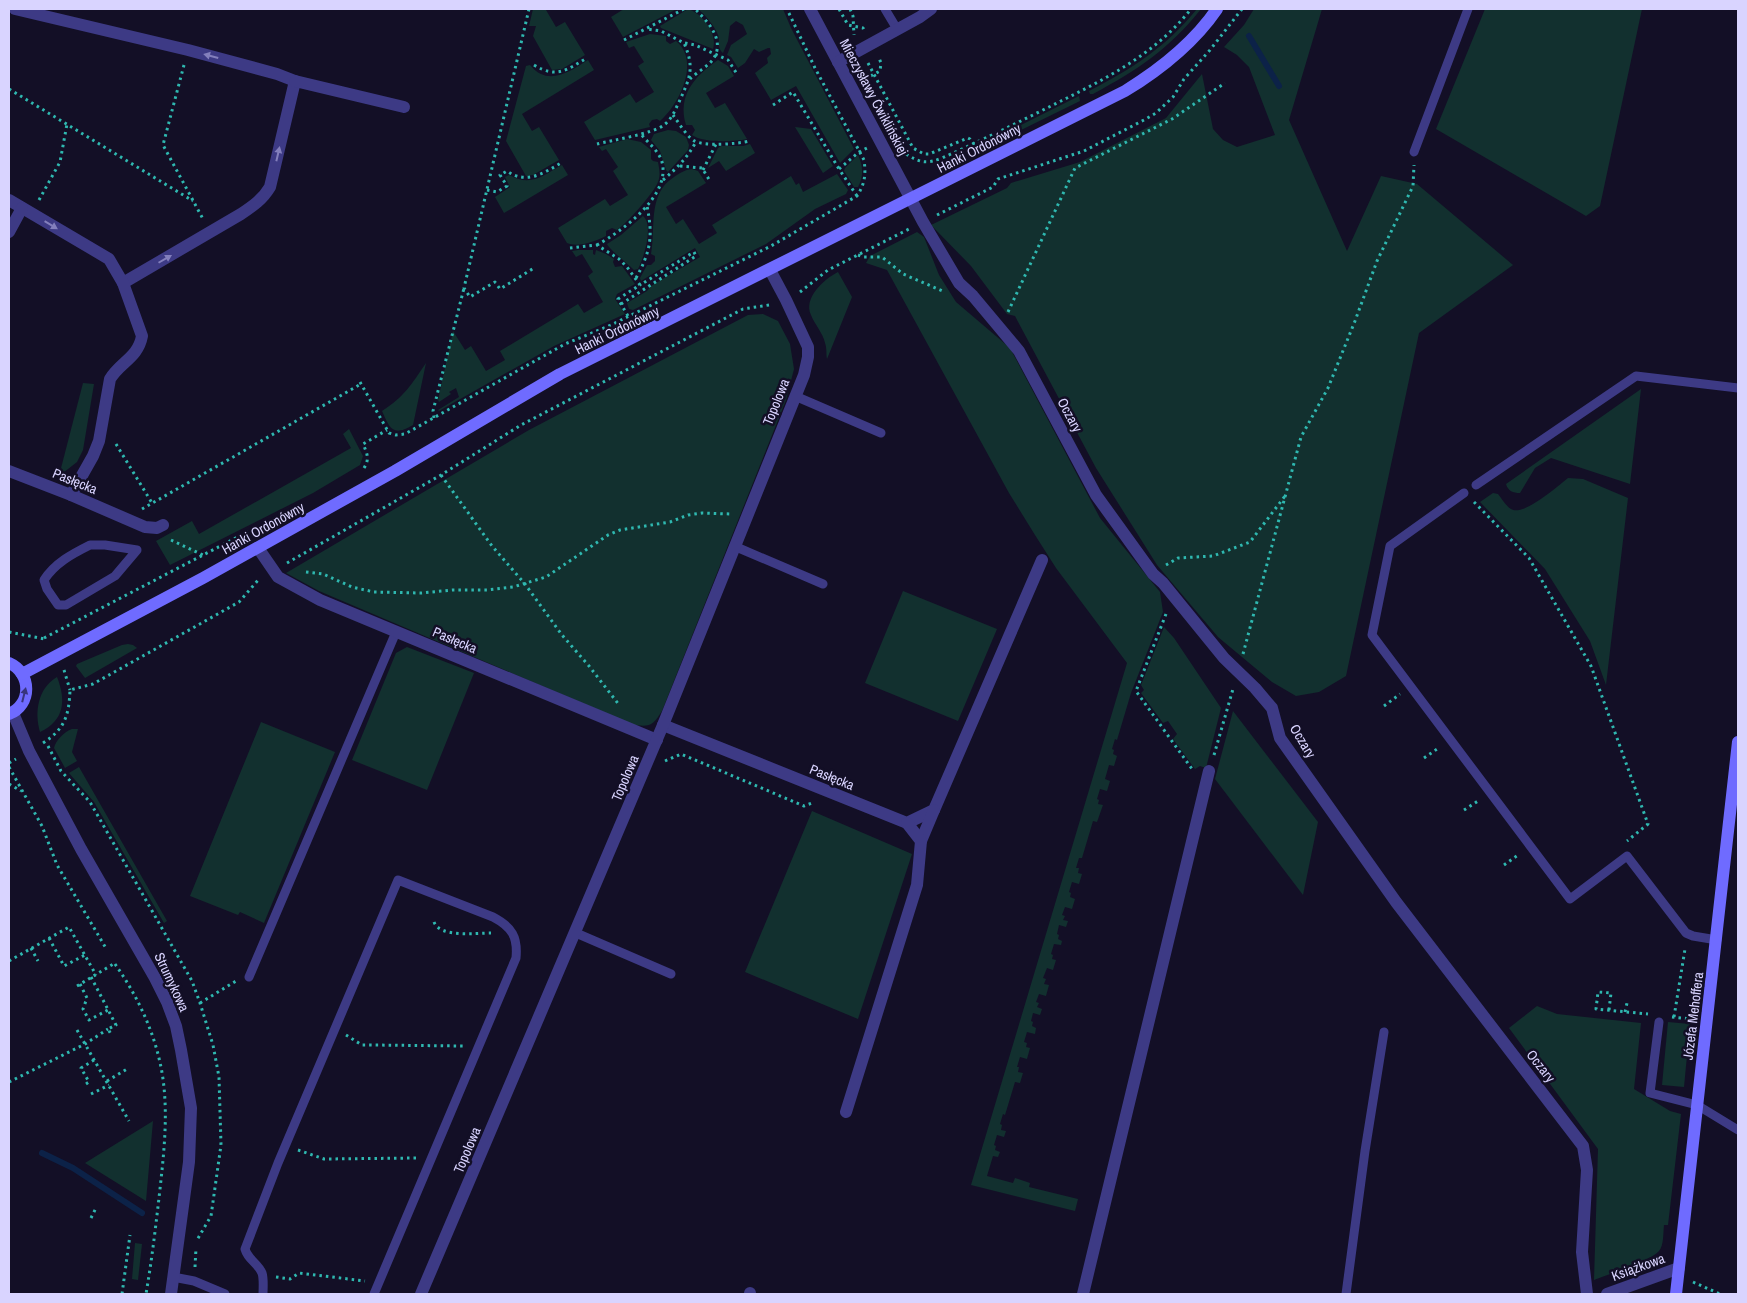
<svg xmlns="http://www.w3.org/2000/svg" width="1747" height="1303" viewBox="0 0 1747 1303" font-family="'Archivo Narrow',sans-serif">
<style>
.green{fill:#12302f}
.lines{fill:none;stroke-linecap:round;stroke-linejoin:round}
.stream{stroke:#0c2248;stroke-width:6}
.path{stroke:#2fb8b0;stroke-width:3;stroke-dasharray:2.5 4;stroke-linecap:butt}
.lane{stroke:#3d3a85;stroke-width:9}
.street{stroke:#3d3a85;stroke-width:12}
.secondary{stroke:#6f6bff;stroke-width:12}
.oneway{fill:#837fbc}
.oneway2{fill:#38347d}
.labels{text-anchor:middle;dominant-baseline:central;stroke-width:5;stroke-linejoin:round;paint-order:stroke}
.street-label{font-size:14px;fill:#d9d4ff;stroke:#130f26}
</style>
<rect width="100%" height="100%" fill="#130f26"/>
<g class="green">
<path d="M533,9H547L546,10L556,27L565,22L585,55L562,69L552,70L533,36L536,26H529Z"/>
<path d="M624,9H677L623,37L611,17Z"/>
<path d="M688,9C702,13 718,34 713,49L661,28L660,26Z"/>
<path d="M698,9H783L791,28L854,149L840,163L796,86L771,100L755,73L768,63L767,58L771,54L770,48H768L759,52L754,49L745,63L738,68L731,57L727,55L731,45L747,34L743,25L736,21L730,26L728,41L723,53C717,49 720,41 718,35C714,25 706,16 698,9Z"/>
<path d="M1197,9H1201C1168,50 1139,69 1093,94H1090L1089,91C1133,68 1165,48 1197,9Z"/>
<path d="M1254,9H1322L1289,120L1347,251L1381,176L1417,184L1513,265L1419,333L1346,676L1319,692L1296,696L1272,682L1218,637L1157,565L1096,468L1015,316L1007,314L971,266L931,225L1007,188L1011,183L1080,162L1166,118L1202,74L1213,129L1223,140L1237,147L1275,135L1249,67L1237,55L1224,47L1244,25Z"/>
<path d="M1485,9H1642L1600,206L1586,216L1436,129Z"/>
<path d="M650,34L666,36V41L670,44L676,41C701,61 679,105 660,121L657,119L652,120L649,124L650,127L595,140L584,122L630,94L636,103L654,92L638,66L644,62L634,46L629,48L626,42Z"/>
<path d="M588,60L594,70L522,114L532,131L539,127L559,160L533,175L526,176L506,141L526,66L530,65C548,87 569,72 588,60Z"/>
<path d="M718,60L728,66L734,76L706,93L715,108L725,103L747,139C733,142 703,143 692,135L695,130L692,125H686C677,95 695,76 718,60Z"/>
<path d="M1079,96L1080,101L995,143L993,142L995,138Z"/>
<path d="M795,127L811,129L833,166L823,173Z"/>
<path d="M668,130L676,131L686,137L689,145L688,150L668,172L666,170L660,151L651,140L654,134Z"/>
<path d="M627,139L641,142L651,150V159L653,161L658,162C659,168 661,175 658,182C653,194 628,222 617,230L612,228L606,231V236C596,241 578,248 567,243L558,228L605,199L610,206L628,195L613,171L618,167L606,149L602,151L599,147Z"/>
<path d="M750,144L755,153L726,171L719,161L708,168L718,148L721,146H743Z"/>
<path d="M858,155C863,166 864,176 858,187H854L844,171L845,168Z"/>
<path d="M562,165L568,175L504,213L495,197L510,187L505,177L509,175C531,187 542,176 562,165Z"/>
<path d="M692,169L698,171L706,183L666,207L676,224L683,219L699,244L717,233L712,225L791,176L796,185L799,183L803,192L837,174L848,190L846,194L815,209L766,244L633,310L629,309L627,303L647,291L651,286L700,257L695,248L641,281L640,278L647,265H651L655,261V256L651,254C656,228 647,194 674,177C680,173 684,170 692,169Z"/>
<path d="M643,216C654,225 644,258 638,269L634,270C628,264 609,249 607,244L621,235Z"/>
<path d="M917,232L924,237L939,275L956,302L1010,348L1100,518L1160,592L1163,612L1131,693L1117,740L1115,739L1112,749L1114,750L1113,754L1117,756L1114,766L1109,765L1105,779L1110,781L1107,791L1100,789L1097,799L1099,800L1098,804L1103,805L1097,822L1093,821L1082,858H1079L1076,868H1079L1078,873L1082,874L1079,884L1072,882L1069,892L1071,893L1070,897L1075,899L1072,909L1065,907L1062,915L1065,916L1063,920L1068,921L1066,927L1059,925L1057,934L1059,935L1058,939L1062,941L1061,945L1054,944L1051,954L1053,955L1052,959L1056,960L1053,970L1047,968L1043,978L1046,979L1044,984L1049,985L1046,996L1039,994L1036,1002L1039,1003L1037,1007L1042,1009L1040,1015L1033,1013L1031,1021L1033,1022L1032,1026L1036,1028L1035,1034L1027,1032L1024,1042L1027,1043L1026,1047L1030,1048L1027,1059L1020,1057L1017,1067H1019L1018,1072L1023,1073L1020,1083L1015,1082L1005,1115L1003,1114L1000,1124L1002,1125L1001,1130L1006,1131L1004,1137L997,1135L994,1145L996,1146L995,1150L1000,1152L998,1157L993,1156L987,1176L1013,1183L1015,1178L1030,1183L1029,1187L1078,1199L1075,1211L971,1185L1127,663L1056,568L1035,535L1009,493L887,270L866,263L870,256Z"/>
<path d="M578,250H593V254L595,255L596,250L606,254L614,259L613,262L615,267L622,266L635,284L617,294L615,299L625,314L554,346L439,411L438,410L459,397L456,388L449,392L451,394L439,402L438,400L453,331L465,350L471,346L486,371L505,360L500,351L578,304L584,313L603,302L588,276L593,272L582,254L576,257L572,251Z"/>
<path d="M838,272L852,297L827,359C826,354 827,348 825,343C823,333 815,325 811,315C803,298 824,279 838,272Z"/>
<path d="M763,314L778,321L790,344L794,369L786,400L662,711C653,725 651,727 634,725L319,591L286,573L529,430L748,315Z"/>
<path d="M426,363L413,425C393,437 390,429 382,411C405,396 411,385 426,363Z"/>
<path d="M83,383L94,384L83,450L77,462L59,476Z"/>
<path d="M1641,389L1630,484L1551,458L1535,468L1520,493C1513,493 1508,491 1506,484Z"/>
<path d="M349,429L363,456L360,465L313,493L170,565L156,541L192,521L199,534L351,448L343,434Z"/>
<path d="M1568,478L1583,479L1628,498L1606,685L1590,641L1545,569L1480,502L1493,493L1498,494C1502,499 1506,506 1511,509C1523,517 1558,486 1568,478Z"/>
<path d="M903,591L997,629L958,721L865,683Z"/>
<path d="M1164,627L1174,638L1221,708L1206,768L1200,766L1195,769L1173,739L1177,734L1168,721L1163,723L1141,693L1144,690L1141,685Z"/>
<path d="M128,644L133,645L137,648L85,678L76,666L77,664L122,645Z"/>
<path d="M407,647L474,673L427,790L352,760L396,653Z"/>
<path d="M57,677C66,700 65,720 40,732C34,712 38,688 57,677Z"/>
<path d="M1233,711L1318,822L1303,895L1215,779Z"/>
<path d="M261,722L335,752L264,923L240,912L238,915L190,896Z"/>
<path d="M72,729H78L72,752L77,761L65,768L54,748C56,740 64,732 72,729Z"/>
<path d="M79,767L167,921L164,923L94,802L69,773Z"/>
<path d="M812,811L912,854L858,1019L745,972Z"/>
<path d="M1537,1006L1557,1014L1641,1023L1634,1089L1670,1111L1681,1114L1668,1225H1664C1663,1233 1664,1245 1659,1251C1649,1262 1609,1274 1594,1280L1598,1149L1509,1028Z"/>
<path d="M1668,1022L1690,1024L1684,1087L1662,1085Z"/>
<path d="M153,1121L146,1201L85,1163Z"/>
<path d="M135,1243L142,1244L138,1280L132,1279Z"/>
</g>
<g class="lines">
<g class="stream">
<path d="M1249,36L1279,86"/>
<path d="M42,1153L73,1168L142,1213"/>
</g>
<g class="path">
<path d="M529,9L464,288L470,297L495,282L500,289L534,268"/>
<path d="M839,9L848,25L863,28L864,30"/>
<path d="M850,9L853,16L854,35"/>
<path d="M624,40L684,9"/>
<path d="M685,43L695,45L728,60L737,74"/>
<path d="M868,63L913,148L924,154H929L968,138L970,139L974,144"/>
<path d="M184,65L163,145L203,219"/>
<path d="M534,65C557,79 566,70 587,58"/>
<path d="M690,79C696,73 711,64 714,58C725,39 707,21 695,9"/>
<path d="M865,79L880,71L881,63L879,58"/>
<path d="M9,89L193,201"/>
<path d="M773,105L793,92L839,169"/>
<path d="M673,115C679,123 685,134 693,140C702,147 738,144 749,141"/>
<path d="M597,144C613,140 652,134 664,125C672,119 675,110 679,102C690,78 695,68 684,43L661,31L647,29"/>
<path d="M906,154C920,163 927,164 942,158C978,142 1013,125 1049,107C1101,81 1154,56 1191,9"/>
<path d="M680,166L702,168L710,181"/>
<path d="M703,170L716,144"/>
<path d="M663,180C677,168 687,158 696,142"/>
<path d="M487,190L497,192L507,186L500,175L507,171C526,185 544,173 561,163"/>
<path d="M857,196L839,169L859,152L867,148"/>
<path d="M39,200L60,162L67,124"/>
<path d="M937,215L993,187L998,179L1084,151L1144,120L1156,113L1173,97L1184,79L1210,50L1242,9"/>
<path d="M597,245C622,231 671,196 662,162C659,151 648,143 641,134"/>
<path d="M570,248L597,245L619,259L627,267L640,285L618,299L628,316"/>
<path d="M858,255L863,257H882L903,274L945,292"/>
<path d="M636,278C651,251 653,236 647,206"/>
<path d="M800,292L828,270L909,229"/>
<path d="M621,304L696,256L694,252L640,285"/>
<path d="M1008,312L1075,168L1172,119L1225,83"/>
<path d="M360,382L389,433L396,435L405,434L565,344L611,325L771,246L857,196C865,184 866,174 864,160L815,68L787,9"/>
<path d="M434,418L433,411L464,288"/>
<path d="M116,444L152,503"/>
<path d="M364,468C370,459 367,453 363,444L387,430"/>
<path d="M441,475L492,546L525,584L562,635L589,666L620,706"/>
<path d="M1474,502L1529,558L1591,666L1648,824L1627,841"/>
<path d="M142,509L361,384"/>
<path d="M171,540L203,555"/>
<path d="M287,563L441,475L521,425L743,309L769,305"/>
<path d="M1166,565L1178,558L1213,556L1250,542L1285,496"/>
<path d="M306,572L323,574L352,587L374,592L421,593L453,590H487L513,587L546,577L608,535L620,530L670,522L688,515L702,513L731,514"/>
<path d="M1166,614L1136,691L1192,769"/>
<path d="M9,632L45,639"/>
<path d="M44,638L251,530"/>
<path d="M1243,654L1301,437L1328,388L1355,321L1377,261L1413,186L1414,165"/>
<path d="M64,670L70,690"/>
<path d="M1384,706L1400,694"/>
<path d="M43,743C65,729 69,715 70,690L93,684L239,602L260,578"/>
<path d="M48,746L61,771L90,802L192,981L200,1003L213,1045L219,1077L221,1145L211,1216L197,1240"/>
<path d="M1214,755L1233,689"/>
<path d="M1424,758L1440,747"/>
<path d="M665,761L681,754L804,806L812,803"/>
<path d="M9,763L16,759"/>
<path d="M9,767L42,826L57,865L107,950"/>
<path d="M9,784L21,791"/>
<path d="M1464,810L1478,801"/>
<path d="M1504,865L1518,855"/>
<path d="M434,922C440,938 476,933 491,933"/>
<path d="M49,938L64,966L85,955"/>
<path d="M31,948L38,961"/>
<path d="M9,961L69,927L96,975"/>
<path d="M115,964C139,998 157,1037 163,1079C168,1116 164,1152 160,1189C156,1224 152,1259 146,1294"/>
<path d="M91,977L116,1025L108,1029L112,1036"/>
<path d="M80,984L87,998L83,1009L89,1020L108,1010"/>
<path d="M77,986L115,963"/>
<path d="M200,1003L236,981"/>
<path d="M1609,1010L1611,993L1598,992L1596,1009L1648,1014"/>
<path d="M1625,1012L1627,1003"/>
<path d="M1672,1017L1691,1019"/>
<path d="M1674,1017L1685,949"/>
<path d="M77,1030L129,1121"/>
<path d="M346,1035L362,1045H371L465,1046"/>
<path d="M107,1081L127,1069"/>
<path d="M9,1082L85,1044L108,1029"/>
<path d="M86,1084L89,1082L81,1068L94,1060"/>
<path d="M91,1094L109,1085"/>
<path d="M298,1150L324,1159L417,1158"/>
<path d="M91,1218L96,1208"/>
<path d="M195,1267L196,1248"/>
<path d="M276,1277L290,1279L299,1273L365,1281"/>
<path d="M1693,1282L1720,1294"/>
<path d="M122,1294L130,1235"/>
</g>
<g class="lane">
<path d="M885,9L897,29"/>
<path d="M1414,152L1468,9"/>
<path d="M795,396L881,433"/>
<path d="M1476,485L1636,376L1738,388"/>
<path d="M1464,493L1390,546L1372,635L1570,899L1627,856L1686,933L1693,936L1717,940"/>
<path d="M90,545H105L137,550L115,576L66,605H58L47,589L44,580C55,563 72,554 90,545Z"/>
<path d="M734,546L823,584"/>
<path d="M576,933L671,974"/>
<path d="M249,977L396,632"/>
<path d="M1659,1022L1650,1093L1697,1105L1738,1130"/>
<path d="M173,1277L194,1281L225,1294"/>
<path d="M263,1294C263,1288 264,1279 262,1273C258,1263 248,1260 245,1249L278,1163L398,880L493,917C512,927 518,937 516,958L374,1294"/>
<path d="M1346,1294L1365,1151L1384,1032"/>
</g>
<g class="street">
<path d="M15,9L188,50L277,74L295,81L270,187C263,199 253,206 241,214L123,283"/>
<path d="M810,9L923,222L959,283L973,296L1019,351L1096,495L1153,574L1163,583L1224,658L1255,688L1272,708L1280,738L1396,902L1583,1146L1587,1170L1582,1252L1587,1294"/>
<path d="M838,62L920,17L931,9"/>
<path d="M295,81L404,107"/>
<path d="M9,200L109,259L123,283L142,336C138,358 120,362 110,379L99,441L93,456L71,495"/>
<path d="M9,232L22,208"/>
<path d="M9,471L71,495L145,527L157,528L163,525"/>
<path d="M258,548L278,577L320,600L657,740"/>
<path d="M13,713L29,751L81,849L155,978L167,1002L176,1026L181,1050L191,1108L189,1162L171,1294"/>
<path d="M663,725L907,823L934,810L1042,560"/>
<path d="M921,841L934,810"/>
<path d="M846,1112L917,885L921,841L907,823"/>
<path d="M421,1294L663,725L804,375L808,357V347L786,300L770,270"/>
<path d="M750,1294V1293"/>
<path d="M1083,1294L1209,771"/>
<path d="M1607,1294L1679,1268"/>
</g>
<g class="secondary">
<path d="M9,663C32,673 32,705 9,714"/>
<path d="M22,674L203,578L395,471L560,374L1125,91C1161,69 1193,44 1217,9"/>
<path d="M1676,1294L1738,742"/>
</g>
</g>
<defs><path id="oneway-solid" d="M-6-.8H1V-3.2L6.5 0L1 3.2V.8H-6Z" transform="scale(1.25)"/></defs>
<g class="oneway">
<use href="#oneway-solid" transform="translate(211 56) rotate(-165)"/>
<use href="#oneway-solid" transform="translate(278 154) rotate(-77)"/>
<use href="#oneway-solid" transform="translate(51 225) rotate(31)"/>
<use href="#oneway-solid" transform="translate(165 259) rotate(-30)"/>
</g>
<use class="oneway2" href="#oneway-solid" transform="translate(24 695) rotate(-76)"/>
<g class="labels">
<g class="street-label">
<text transform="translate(874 97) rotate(62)">Mieczysławy Ćwiklińskiej</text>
<text transform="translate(979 148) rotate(-27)">Hanki Ordonówny</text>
<text transform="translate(617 330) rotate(-26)">Hanki Ordonówny</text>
<text transform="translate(776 402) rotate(-68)">Topolowa</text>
<text transform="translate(1070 415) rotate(62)">Oczary</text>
<text transform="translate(75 481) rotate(22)">Pasłęcka</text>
<text transform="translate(263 528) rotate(-29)">Hanki Ordonówny</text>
<text transform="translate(455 640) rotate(23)">Pasłęcka</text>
<text transform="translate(1303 741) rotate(59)">Oczary</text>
<text transform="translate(832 777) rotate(22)">Pasłęcka</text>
<text transform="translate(625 778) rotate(-67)">Topolowa</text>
<text transform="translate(172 982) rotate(65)">Strumykowa</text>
<text transform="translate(1693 1016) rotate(-83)">Józefa Mehoffera</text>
<text transform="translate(1541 1066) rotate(52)">Oczary</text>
<text transform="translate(467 1150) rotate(-67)">Topolowa</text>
<text transform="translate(1638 1267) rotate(-20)">Książkowa</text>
</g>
</g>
<rect width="1747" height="1303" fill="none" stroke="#d9d4ff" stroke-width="20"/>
</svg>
